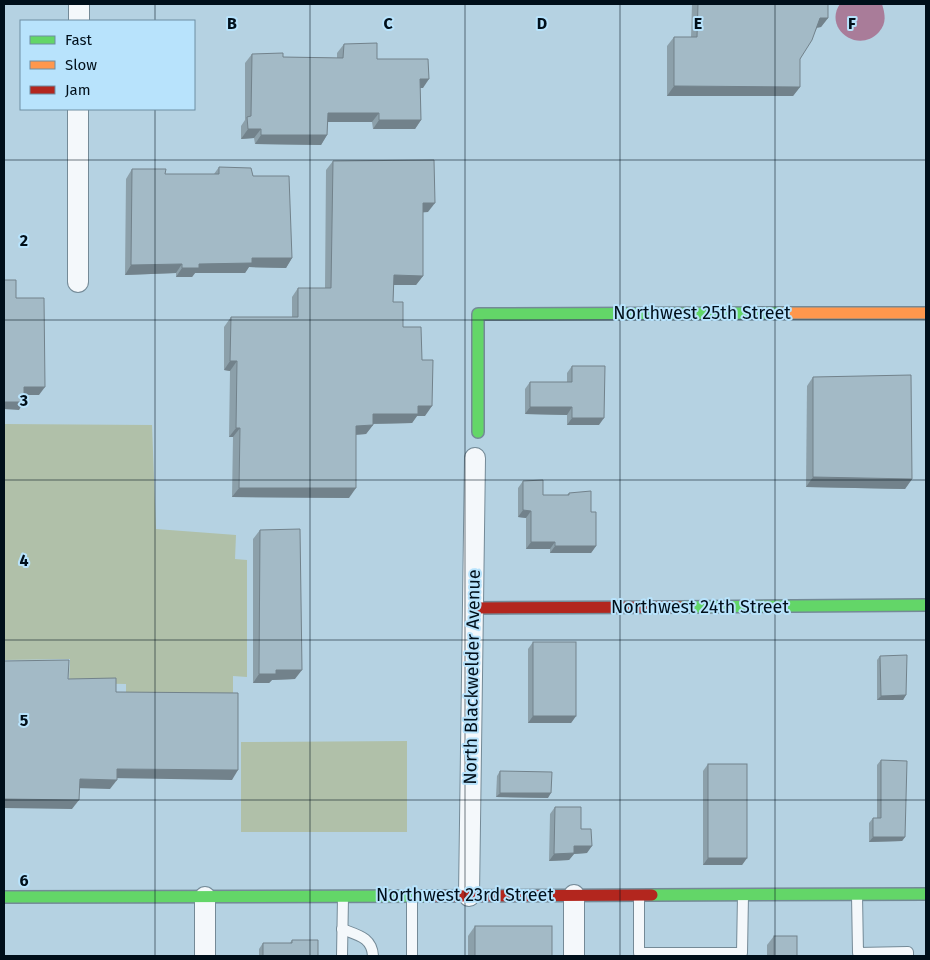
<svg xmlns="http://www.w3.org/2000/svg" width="930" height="960" viewBox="0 0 930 960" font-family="'Fira Sans',sans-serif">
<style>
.green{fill:#b0c0a9}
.water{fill:#a97c99}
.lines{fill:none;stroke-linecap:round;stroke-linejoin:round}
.lane-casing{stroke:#748a97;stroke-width:12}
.street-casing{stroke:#748a97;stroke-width:22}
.fast-casing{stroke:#748a97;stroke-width:14}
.slow-casing{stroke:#748a97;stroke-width:14}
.jam-casing{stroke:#748a97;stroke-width:14}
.lane{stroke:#f4f8fb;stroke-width:10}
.street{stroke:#f4f8fb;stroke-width:20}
.fast{stroke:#63d668;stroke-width:11}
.slow{stroke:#ff974d;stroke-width:11}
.jam{stroke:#b3261e;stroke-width:11}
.wall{fill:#8ca0aa}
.shaded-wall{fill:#72828b}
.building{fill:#a3bac6;stroke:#72828b}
.grid{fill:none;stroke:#000f1a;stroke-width:1;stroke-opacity:0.55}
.labels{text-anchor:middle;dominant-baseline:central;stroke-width:4;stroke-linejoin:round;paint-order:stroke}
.street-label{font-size:18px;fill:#000f1a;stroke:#b8e3fc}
.grid-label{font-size:16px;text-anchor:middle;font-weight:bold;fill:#000f1a;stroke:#b8e3fc;stroke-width:4;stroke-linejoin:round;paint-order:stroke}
</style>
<rect width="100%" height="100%" fill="#b5d2e2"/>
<g class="green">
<path d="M4,424L152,425L156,529L236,535L235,559L247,560V677L233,676V699H126V684L69,683L70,659L4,660Z"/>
<path d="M407,741V832H241V742Z"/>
</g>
<path class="water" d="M840,4H882C885,14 887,23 879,32C858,55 823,28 840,4Z"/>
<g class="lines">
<defs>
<g id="lane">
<path d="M857,895L858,953L908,952V956"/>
<path d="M639,896V953H742L743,895"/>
<path d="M342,929C357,935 372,937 373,956"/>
<path d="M342,956L343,897"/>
<path d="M412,956V897"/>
</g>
<g id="street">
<path d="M79,21V4"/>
<path d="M78,282V109"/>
<path d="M574,895V956"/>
<path d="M469,896L475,458"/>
<path d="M205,897V956"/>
</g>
<g id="fast">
<path d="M478,432V314L782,313"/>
<path d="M681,607L926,605"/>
<path d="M652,895L926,894"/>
<path d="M4,897L431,896"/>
</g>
<path id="slow" d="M782,313H926"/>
<g id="jam">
<path d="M474,608L681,607"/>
<path d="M431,896L652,895"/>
</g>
</defs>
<use href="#lane" class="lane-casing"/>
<use href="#street" class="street-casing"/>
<use href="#fast" class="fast-casing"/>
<use href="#slow" class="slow-casing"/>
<use href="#jam" class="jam-casing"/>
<use href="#lane" class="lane"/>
<use href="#street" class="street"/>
<use href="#fast" class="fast"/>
<use href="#slow" class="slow"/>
<use href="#jam" class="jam"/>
</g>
<g class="wall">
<path d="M692,4H828V18L821,27L817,28L800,59V87L793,96H667V46L674,37H691Z"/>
<path d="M344,44L377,59L423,88H420L421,120L415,129H373L372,122H328L327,135L321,145L255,144L254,138L241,139V126L245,120V63L252,54L283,57L337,58V53Z"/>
<path d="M333,161L428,212H423V276L416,285H394L393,302L403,327L422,360L425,416H417L412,423L373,424V425L366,434L356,435L349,498L232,497L233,437H229L230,371L224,370V327L231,317H292V297L298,288H325L326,170Z"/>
<path d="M219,167L253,176L292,258L286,268L249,267L245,273H195L192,277H176V273L125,275L126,179L132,169L165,174H214Z"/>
<path d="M572,366L599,425H567V415L525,414V389L530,382H567V373Z"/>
<path d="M813,377L912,479L905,489L806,487L807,386Z"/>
<path d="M523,481L543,495H567L569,493L591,512L596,546L591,553H550V549H526V518L518,517V488Z"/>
<path d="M260,530L295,679L272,680L269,683H253V539Z"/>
<path d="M533,642L576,716L571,723H528V649Z"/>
<path d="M880,656L906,695L903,700H877V660Z"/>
<path d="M881,760L905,837L902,841L869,842V823L873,818H877V765Z"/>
<path d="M708,764L747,858L742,865H703V771Z"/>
<path d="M500,771L548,798L496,797L497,776Z"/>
<path d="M555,807L581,829L587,853L574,854L569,860L549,861L550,814Z"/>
<path d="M475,926L552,956H468V936Z"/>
<path d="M774,936L797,956H767V945Z"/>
<path d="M292,940L318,956H259V949L263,943H290Z"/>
</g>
<g class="shaded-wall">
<path d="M820,18H828L821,27L813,28Z"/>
<path d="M420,79H429L423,88H414Z"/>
<path d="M674,86L800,87L793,96H667Z"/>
<path d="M328,113H379L372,122H321Z"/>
<path d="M379,120H421L415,129H373Z"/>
<path d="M248,129H261L254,138L241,139Z"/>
<path d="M261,135H327L321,145L255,144Z"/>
<path d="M423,203H435L428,212L416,213Z"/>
<path d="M252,258H292L286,268L249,267L245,273H195L192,277H176L182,268L199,264Z"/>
<path d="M182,264L176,273L125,275L131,265Z"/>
<path d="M394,275L423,276L416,285H387Z"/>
<path d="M230,361H237L230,371L224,370Z"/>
<path d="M24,387H45L39,395H18Z"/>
<path d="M4,402H24L19,410L4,409Z"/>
<path d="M418,406H432L425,416H417L412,423L366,424L373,414Z"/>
<path d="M530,407H572L567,415L525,414Z"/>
<path d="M572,418H604L599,425H567Z"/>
<path d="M373,425L366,434L350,435L356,426Z"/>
<path d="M236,428H240L233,437H229Z"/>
<path d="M813,477L912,479L905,489L806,487Z"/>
<path d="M239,488H356L349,498L232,497Z"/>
<path d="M523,510L531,511L526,518L518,517Z"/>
<path d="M531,542H555L550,549H526Z"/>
<path d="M555,546H596L591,553H550Z"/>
<path d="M276,670H302L295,679L272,680L269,683H253L259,674Z"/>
<path d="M906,695L903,700H877L881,696Z"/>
<path d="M533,716H576L571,723H528Z"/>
<path d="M117,769L238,770L232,780L110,778Z"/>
<path d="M80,779L117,780L110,789L74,788Z"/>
<path d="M500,793H551L548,798L496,797Z"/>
<path d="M4,799L79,800L72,809L4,808Z"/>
<path d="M873,837H905L902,841L869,842Z"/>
<path d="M574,846H592L587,853L574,854L569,860L549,861L554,854Z"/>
<path d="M708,858H747L742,865H703Z"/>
</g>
<g class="building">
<path d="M698,4H828V18H820L812,40L800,59V87L674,86V37H697Z"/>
<path d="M377,43V59H428L429,79H420L421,120H379V113H328L327,135H261V129H248L247,117L251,116L252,54L283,53V57L343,58L344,44Z"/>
<path d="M434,160L435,203H423V276L394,275L393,302H403V327H421L422,360H433L432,406H418V414H373V425L356,426V488H239L240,428H236L237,361H230L231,317H298V288H331L333,161Z"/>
<path d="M219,167L251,168L253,176H289L292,258H252V263L199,264V268H182V264L131,265L132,169H166L165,174H219Z"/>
<path d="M4,280H16V298H44L45,387H24V402H4Z"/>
<path d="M572,366H605L604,418H572V407H530V382H572Z"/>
<path d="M911,375L912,479L813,477V377Z"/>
<path d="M543,480V495H569V493L591,491V512H596V546H555V542H531V511L523,510V481Z"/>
<path d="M300,529L302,670H276V674H259L260,530Z"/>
<rect x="533" y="642" width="43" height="74"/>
<path d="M907,655L906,695L881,696L880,656Z"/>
<path d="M69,660L68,679L116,678V692L238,693V770L117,769V780L80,779L79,800L4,799V661Z"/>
<path d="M881,760L907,761L905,837H873V818H881Z"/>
<rect x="708" y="764" width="39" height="94"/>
<path d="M500,771L552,772L551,793H500Z"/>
<path d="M555,807H581V829H591L592,846H574V853L554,854Z"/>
<rect x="475" y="926" width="77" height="30"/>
<rect x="774" y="936" width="23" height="20"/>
<path d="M292,940H318V956H263V943H292Z"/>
</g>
<path class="grid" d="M155,4V21M310,4V956M465,4V956M620,4V956M775,4V956M155,109V956M4,160H926M4,320H926M4,480H926M4,640H926M4,800H926"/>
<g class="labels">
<g class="street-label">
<text x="702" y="313">Northwest 25th Street</text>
<text x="700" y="607">Northwest 24th Street</text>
<text transform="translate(472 677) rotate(-89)">North Blackwelder Avenue</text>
<text x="465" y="895">Northwest 23rd Street</text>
</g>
</g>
<g class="grid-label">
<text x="232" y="29">B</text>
<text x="388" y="29">C</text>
<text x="542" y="29">D</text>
<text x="698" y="29">E</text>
<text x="852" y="29">F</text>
<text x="24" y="246">2</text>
<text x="24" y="406">3</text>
<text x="24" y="566">4</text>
<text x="24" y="726">5</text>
<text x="24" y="886">6</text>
</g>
<rect width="930" height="960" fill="none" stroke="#000f1a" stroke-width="10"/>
<rect x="20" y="20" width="175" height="90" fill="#b8e3fc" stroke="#6e8ea2"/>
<rect x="30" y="36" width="25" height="8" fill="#63d668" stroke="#6e8ea2"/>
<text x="65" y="45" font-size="15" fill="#000f1a">Fast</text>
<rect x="30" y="61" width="25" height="8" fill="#ff974d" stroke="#6e8ea2"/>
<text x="65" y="70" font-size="15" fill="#000f1a">Slow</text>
<rect x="30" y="86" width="25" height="8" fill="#b3261e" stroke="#6e8ea2"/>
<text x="65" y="95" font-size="15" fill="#000f1a">Jam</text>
</svg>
